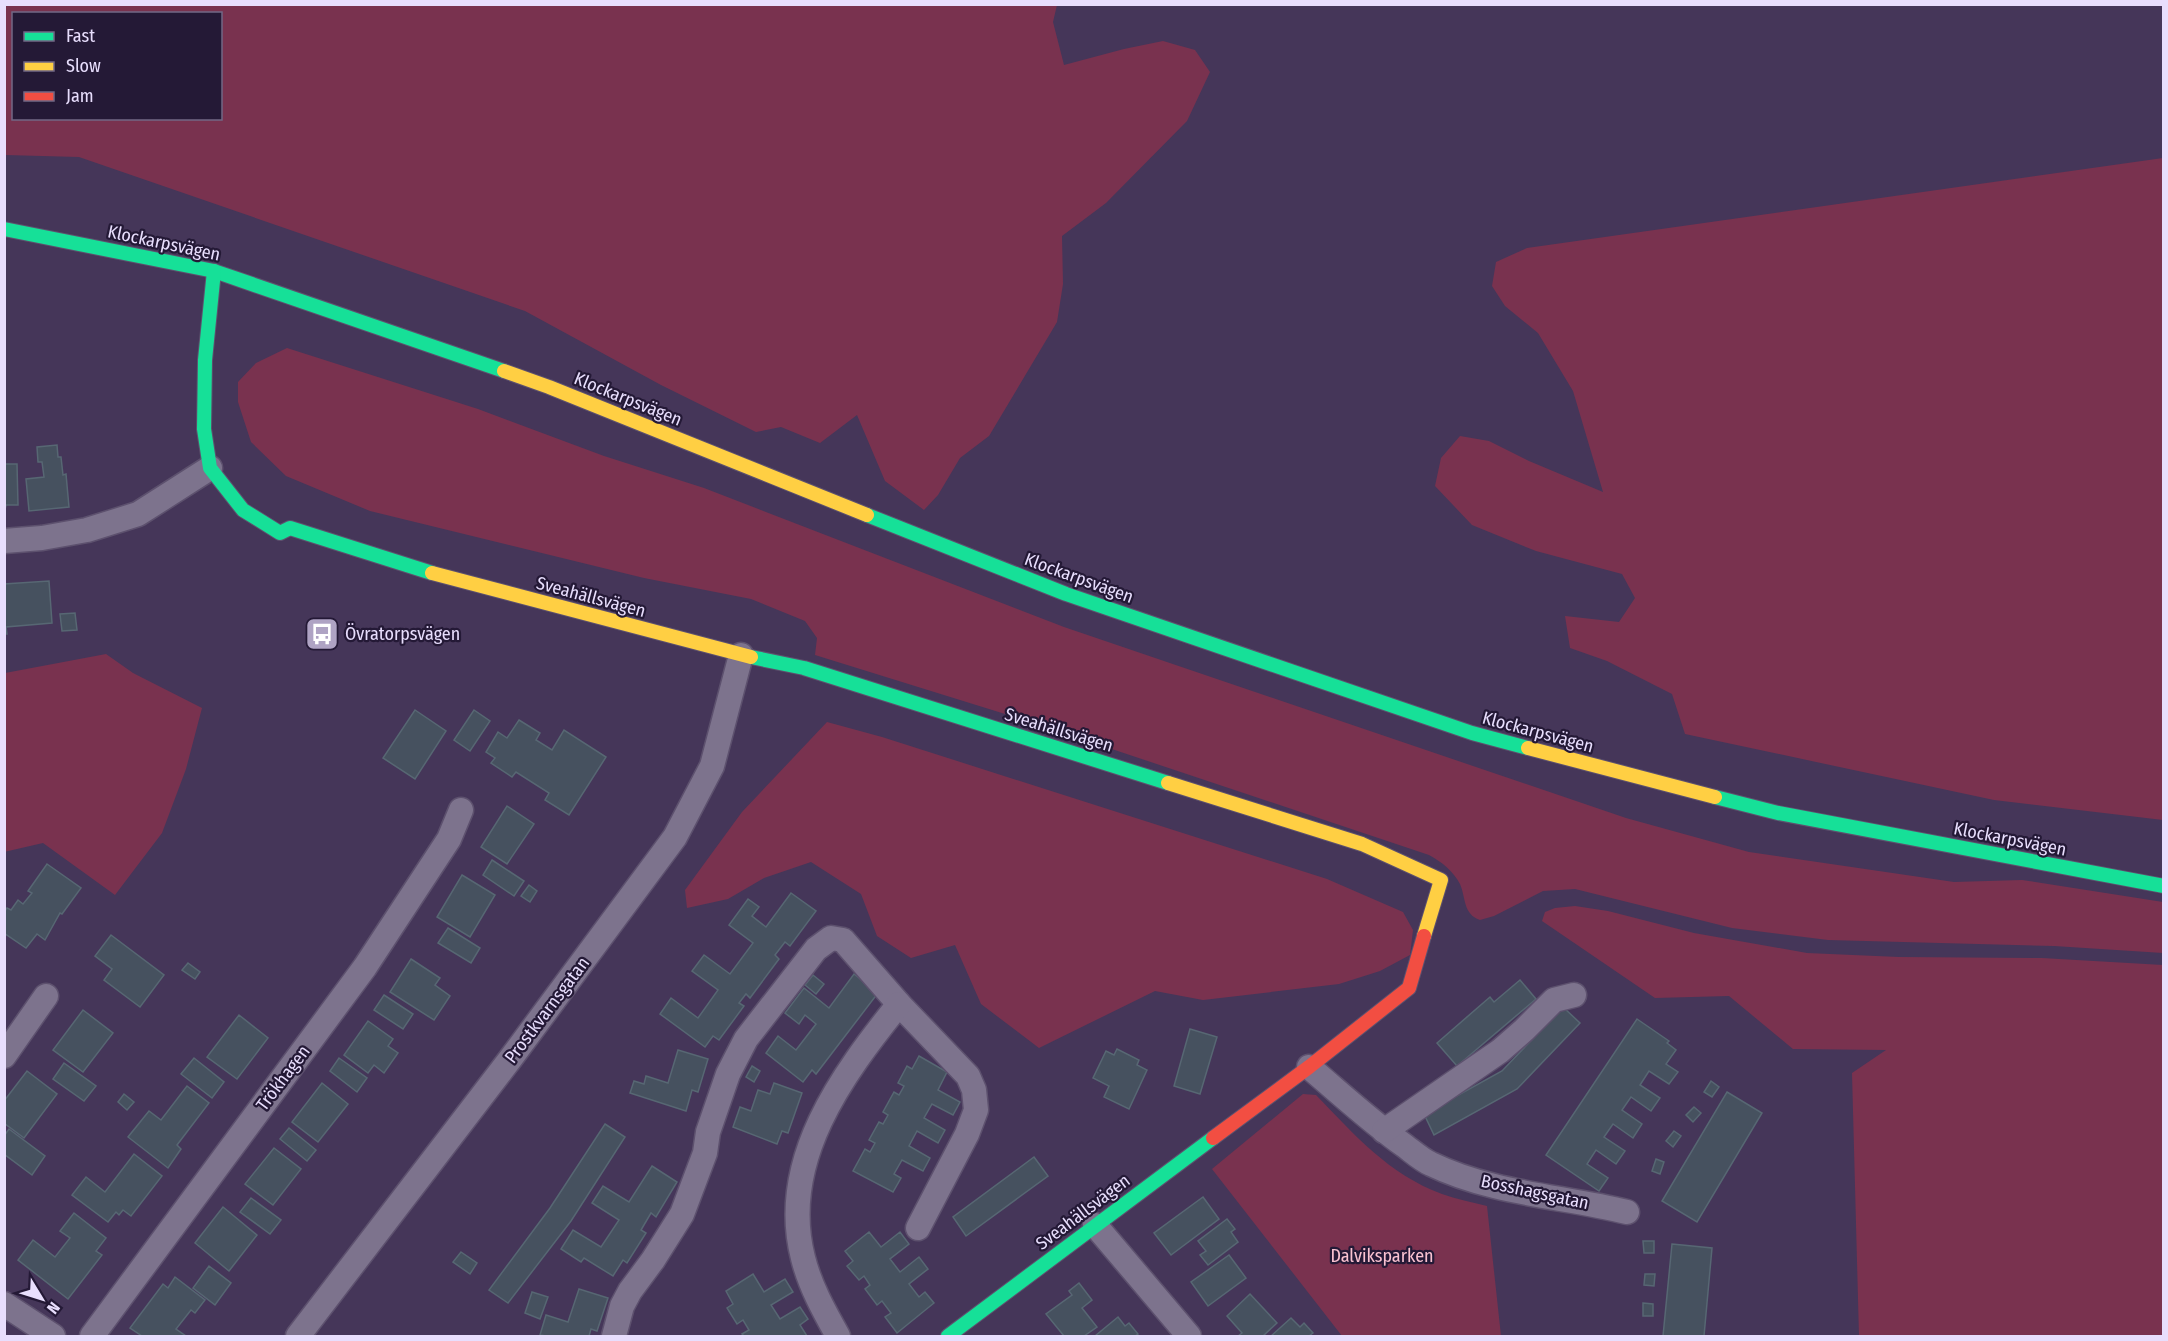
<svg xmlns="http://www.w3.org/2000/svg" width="2168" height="1341" viewBox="0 0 2168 1341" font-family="'Fira Sans Condensed',sans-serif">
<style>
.green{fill:#79324f;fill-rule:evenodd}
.building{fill:#46515f;stroke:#576773;stroke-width:1.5}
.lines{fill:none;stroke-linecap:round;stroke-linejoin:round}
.street-casing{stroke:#5d516e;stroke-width:27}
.fast-casing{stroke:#5d516e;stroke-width:16}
.slow-casing{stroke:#5d516e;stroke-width:16}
.jam-casing{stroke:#5d516e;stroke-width:16}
.street{stroke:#7d738d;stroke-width:24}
.fast{stroke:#16e098;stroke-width:14}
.slow{stroke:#ffcf43;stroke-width:14}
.jam{stroke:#f24e42;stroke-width:14}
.labels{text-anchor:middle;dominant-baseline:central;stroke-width:4.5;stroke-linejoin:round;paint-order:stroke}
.street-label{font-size:18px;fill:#e8defd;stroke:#241936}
.poi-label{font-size:18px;fill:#e8defd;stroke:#241936;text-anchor:start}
.park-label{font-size:18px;fill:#fac2d1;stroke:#241936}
</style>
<rect width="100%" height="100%" fill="#453659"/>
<g class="green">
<path d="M5,4L1057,5L1053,22L1064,65L1124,49L1163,41L1195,50L1210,72L1187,121L1106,203L1062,236L1063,284L1057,322L989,436L960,458L938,495L924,510L885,481L857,415L820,443L781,427L756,432L661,385L525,311L79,157L5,155ZM14,14H220V118H14Z"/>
<path d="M2163,158V820L1994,800L1685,734L1672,694L1607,661L1570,648L1565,616L1619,622L1635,598L1622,574L1536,551L1472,525L1435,486L1441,458L1460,436L1489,441L1529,461L1603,492L1573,391L1538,333L1505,306L1492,286L1496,262L1527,248Z"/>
<path d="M287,348L478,409L604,456L704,488L1064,627L1626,818L1749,852L1954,882L2022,880L2163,902V953L2054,946L1828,940L1732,928L1575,889L1543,891L1494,916L1480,920C1463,914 1466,898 1460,884C1453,871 1442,862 1429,855L1034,723L815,655L817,638L805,621L751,599L644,578L370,511L286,476L251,442L238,402V382L256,363Z"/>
<path d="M106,654L133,673L202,708L186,769L162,833L115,895L43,843L4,852L5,673Z"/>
<path d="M827,722L882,737L1327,879L1403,912L1413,930L1410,955L1380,971L1339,984L1203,1000L1155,991L1039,1048L981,1004L955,945L911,958L877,936L861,894L811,862L764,878L728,899L687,908L685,890L742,812Z"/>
<path d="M1575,906L1608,911L1694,933L1807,953L1899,957L2042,958L2163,965V1336H1859L1852,1073L1886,1050L1793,1049L1729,996L1655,998L1542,921L1545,912L1555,908Z"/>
<path d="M1303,1094L1316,1095C1355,1135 1388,1174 1442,1194C1456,1199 1472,1202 1487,1206L1501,1336H1342L1212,1169Z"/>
</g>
<g class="building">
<path d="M57,445L58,457H61L63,475L66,474L69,507L29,511L26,479L44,477L42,462H38L37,447Z"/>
<path d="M4,464H17L18,505H6L4,514Z"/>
<path d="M49,581L52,623L6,627L7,634H4V584Z"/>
<path d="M75,613L77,630L62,631L60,614Z"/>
<path d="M415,710L446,731L415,779L383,758Z"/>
<path d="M474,710L490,721L470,751L454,740Z"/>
<path d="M519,720L540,733L536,740L552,750L564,730L606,757L569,815L545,800L549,793L516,772L512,777L491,763L495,758L486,752L498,732L507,738Z"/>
<path d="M507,806L534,824L507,864L481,847Z"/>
<path d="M492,860L524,881L514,896L483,875Z"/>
<path d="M47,864L81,888L62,914L60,913L45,940L37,934L26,948L4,933V912L7,908L11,910L18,900L23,904L32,893L28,891Z"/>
<path d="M462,875L495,895L470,937L437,917Z"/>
<path d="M529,885L537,891L530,902L521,896Z"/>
<path d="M791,893L816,911L790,946L785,942L775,955L779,959L750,998L746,994L739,1003L744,1006L719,1040L713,1036L705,1047L660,1014L671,998L698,1018L718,990L692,971L704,955L730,974L753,943L729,925L748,899L759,907L752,916L766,927Z"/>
<path d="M448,928L480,948L471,963L438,943Z"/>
<path d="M111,935L164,975L140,1007L104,980L112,969L95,956Z"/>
<path d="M411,959L440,978L435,985L450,996L434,1020L390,992Z"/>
<path d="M188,963L200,972L195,979L182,970Z"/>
<path d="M854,974L878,993L816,1074L812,1070L803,1082L766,1053L778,1036L796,1050L816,1024L805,1015L799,1024L785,1013L804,988L829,1008Z"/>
<path d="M813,975L824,984L816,994L805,985Z"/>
<path d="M1520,980L1536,999L1457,1066L1437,1043L1490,997L1494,1002Z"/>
<path d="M384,995L413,1014L403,1029L374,1010Z"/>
<path d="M1563,1007L1580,1023L1517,1089L1434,1135L1424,1114L1502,1071Z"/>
<path d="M83,1010L113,1033L83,1072L53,1050Z"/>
<path d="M239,1015L268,1038L237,1079L207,1057Z"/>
<path d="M1637,1019L1669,1041L1667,1043L1676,1050L1666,1064L1678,1072L1669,1084L1649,1071L1640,1085L1660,1098L1651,1111L1631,1097L1622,1110L1642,1124L1633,1138L1613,1124L1604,1137L1625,1151L1616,1164L1596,1150L1587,1164L1608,1178L1599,1191L1546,1155Z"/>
<path d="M368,1021L393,1039L388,1046L398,1053L384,1073L374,1065L368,1073L344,1055Z"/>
<path d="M1190,1029L1217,1037L1200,1094L1174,1086Z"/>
<path d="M1117,1049L1139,1060L1137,1065L1147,1070L1129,1109L1104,1097L1109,1086L1093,1078L1106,1051L1114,1055Z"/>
<path d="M678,1050L708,1059L698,1092L692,1090L686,1111L630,1093L634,1081L644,1084L646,1076L668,1083Z"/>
<path d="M919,1056L947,1072L938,1090L960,1102L953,1115L932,1104L924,1118L945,1130L938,1143L917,1131L909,1146L930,1158L923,1171L902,1160L894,1174L901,1178L893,1192L853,1171L865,1149L870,1152L875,1143L869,1140L879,1122L883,1124L888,1115L883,1112L894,1092L899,1095L904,1086L898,1083L907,1066L912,1069Z"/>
<path d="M194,1058L224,1082L212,1098L181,1074Z"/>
<path d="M339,1058L367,1078L357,1092L330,1071Z"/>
<path d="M64,1063L96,1086L84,1101L53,1079Z"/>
<path d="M752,1066L760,1071L754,1082L746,1077Z"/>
<path d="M27,1071L57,1094L24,1138L4,1123V1101Z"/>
<path d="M1711,1081L1719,1087L1712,1097L1704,1092Z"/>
<path d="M322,1083L348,1104L318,1142L292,1122Z"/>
<path d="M774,1083L802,1093L788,1133L782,1131L777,1144L733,1127L740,1107L751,1111L758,1090L770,1094Z"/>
<path d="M187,1086L209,1103L177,1145L181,1149L168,1168L128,1137L149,1111L161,1120Z"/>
<path d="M1727,1092L1762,1113L1697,1222L1662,1201Z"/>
<path d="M124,1094L134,1102L127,1110L118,1102Z"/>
<path d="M1694,1107L1701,1113L1693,1122L1686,1115Z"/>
<path d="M605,1124L625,1137L571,1221L508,1303L489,1290L550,1208Z"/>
<path d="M289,1128L316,1150L307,1161L280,1139Z"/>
<path d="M9,1129L45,1156L32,1175L4,1154V1136Z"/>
<path d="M1674,1131L1681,1136L1673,1147L1666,1141Z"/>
<path d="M274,1148L301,1169L273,1205L245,1184Z"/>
<path d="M134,1154L162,1176L131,1216L123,1210L119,1215L116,1212L108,1222L72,1195L86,1177L105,1192Z"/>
<path d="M1034,1157L1048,1176L966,1236L953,1217Z"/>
<path d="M1656,1159L1664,1162L1660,1174L1652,1171Z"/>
<path d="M652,1166L677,1182L656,1217L651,1213L641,1230L646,1233L627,1263L623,1260L613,1276L584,1258L581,1262L561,1249L573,1230L601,1247L619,1220L592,1203L603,1186L629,1202Z"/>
<path d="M1203,1197L1219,1219L1171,1255L1154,1233Z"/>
<path d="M251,1198L281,1220L270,1234L240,1212Z"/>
<path d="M223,1207L257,1235L229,1271L195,1243Z"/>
<path d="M74,1213L106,1238L96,1251L102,1255L68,1299L18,1260L33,1240L55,1257L70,1238L60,1231Z"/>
<path d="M1227,1219L1235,1229L1231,1232L1238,1242L1208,1265L1200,1255L1206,1251L1198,1241Z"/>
<path d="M869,1232L881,1247L900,1232L909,1244L890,1259L900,1272L919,1257L928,1269L909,1284L919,1297L925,1292L934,1303L897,1333L885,1317L891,1313L882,1301L877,1305L865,1289L870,1285L864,1276L859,1280L847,1266L853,1261L845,1251Z"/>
<path d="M1643,1241H1654V1253H1644Z"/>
<path d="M1672,1244L1712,1248L1704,1336H1663Z"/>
<path d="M461,1252L477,1263L470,1274L453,1262Z"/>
<path d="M1229,1255L1246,1278L1208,1306L1191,1282Z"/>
<path d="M209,1266L231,1283L215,1305L193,1288Z"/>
<path d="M753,1274L764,1292L785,1279L793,1292L771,1305L780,1319L800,1307L808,1319L800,1325L807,1336H744L742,1334L749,1330L743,1320L737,1324L727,1308L733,1304L726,1291Z"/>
<path d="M1645,1274H1655L1654,1286L1644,1285Z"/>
<path d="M175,1277L205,1300L195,1313L191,1310L176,1329L186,1336H142L130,1328L163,1284L168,1288Z"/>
<path d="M1079,1283L1092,1300L1082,1308L1097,1327L1084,1336H1064L1046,1314L1072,1295L1069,1291Z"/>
<path d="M579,1289L608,1298L597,1331L591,1329L589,1336H546L540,1335L546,1315L568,1322Z"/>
<path d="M532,1292L548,1297L540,1319L525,1313Z"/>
<path d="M1250,1294L1277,1323L1263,1336H1238L1242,1333L1227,1316Z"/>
<path d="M1643,1303L1653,1304V1316H1643Z"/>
<path d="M1118,1317L1125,1326L1129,1323L1138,1334L1135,1336H1095Z"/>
<path d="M1291,1318L1300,1327L1304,1323L1313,1333L1309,1336H1271Z"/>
</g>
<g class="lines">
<defs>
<g id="street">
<path d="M4,541L42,538L87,530L138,514L210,468"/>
<path d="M4,1056L46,996"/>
<path d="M1309,1067C1341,1094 1371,1122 1405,1146C1413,1152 1422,1160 1431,1164C1493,1194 1562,1196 1627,1212"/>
<path d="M1384,1131L1500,1051L1524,1030L1554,1000L1574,995"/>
<path d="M1095,1225L1189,1336"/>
<path d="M4,1304L53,1336"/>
<path d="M92,1336L365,967L449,839L461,810"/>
<path d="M298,1336L511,1058L675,837L712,766L741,655"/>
<path d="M614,1336L622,1306L630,1291L653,1260L682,1214L705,1153L708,1132L728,1074L746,1039L816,949L831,938L843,940L899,1004L968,1076L974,1090L976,1110L967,1134L918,1228"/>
<path d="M838,1336C824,1311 810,1286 803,1258C778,1161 842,1075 899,1004"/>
</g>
<g id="fast">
<path d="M4,229L214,271L504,371"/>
<path d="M214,271L205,360L204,429L210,468L243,510L280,533L290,528L432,573"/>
<path d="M867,515L1066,594L1472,733L1528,748"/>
<path d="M751,657L804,668L1168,783"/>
<path d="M1715,797L1778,813L2164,886"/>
<path d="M948,1336L1213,1138"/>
</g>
<g id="slow">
<path d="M504,371L549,387L867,515"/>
<path d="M432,573L751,657"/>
<path d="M1528,748L1715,797"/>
<path d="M1168,783L1362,844L1441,880L1424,936"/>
</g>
<path id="jam" d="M1213,1138L1309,1067L1409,988L1424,936"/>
</defs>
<use href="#street" class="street-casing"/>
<use href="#fast" class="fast-casing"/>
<use href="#slow" class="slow-casing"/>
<use href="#jam" class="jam-casing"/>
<use href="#street" class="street"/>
<use href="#fast" class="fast"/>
<use href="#slow" class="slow"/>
<use href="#jam" class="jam"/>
</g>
<defs>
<symbol id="bus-square" viewBox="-11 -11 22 22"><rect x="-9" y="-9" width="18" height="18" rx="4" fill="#afa3c4" stroke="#241936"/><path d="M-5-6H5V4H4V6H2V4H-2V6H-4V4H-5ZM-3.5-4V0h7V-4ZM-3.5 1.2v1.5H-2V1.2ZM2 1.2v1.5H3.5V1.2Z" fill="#fff"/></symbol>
</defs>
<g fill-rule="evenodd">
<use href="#bus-square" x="303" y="615" width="38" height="38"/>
</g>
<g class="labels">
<g class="street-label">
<text transform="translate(164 243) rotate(12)">Klockarpsvägen</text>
<text transform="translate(628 399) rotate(22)">Klockarpsvägen</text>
<text transform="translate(1079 578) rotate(20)">Klockarpsvägen</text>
<text transform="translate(591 597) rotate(15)">Sveahällsvägen</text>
<text transform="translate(1059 730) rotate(17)">Sveahällsvägen</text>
<text transform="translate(1538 732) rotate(15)">Klockarpsvägen</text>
<text transform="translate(2010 839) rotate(11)">Klockarpsvägen</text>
<text transform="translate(547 1010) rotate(-53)">Prostkvarnsgatan</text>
<text transform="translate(283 1078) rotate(-53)">Trökhagen</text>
<text transform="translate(1535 1192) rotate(12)">Bosshagsgatan</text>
<text transform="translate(1083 1212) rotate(-37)">Sveahällsvägen</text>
</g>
<g class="poi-label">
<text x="345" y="634">Övratorpsvägen</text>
</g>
<g class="park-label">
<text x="1382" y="1256">Dalviksparken</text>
</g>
</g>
<rect width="2168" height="1341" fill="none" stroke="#e8defd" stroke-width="12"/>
<rect x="12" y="12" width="210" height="108" fill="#241936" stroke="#726886" stroke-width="1.5"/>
<rect x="24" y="32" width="30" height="9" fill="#16e098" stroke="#726886" stroke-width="1.5"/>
<text x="66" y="42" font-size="18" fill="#e8defd">Fast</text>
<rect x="24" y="62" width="30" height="9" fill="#ffcf43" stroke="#726886" stroke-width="1.5"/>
<text x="66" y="72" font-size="18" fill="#e8defd">Slow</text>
<rect x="24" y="92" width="30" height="9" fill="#f24e42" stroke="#726886" stroke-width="1.5"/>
<text x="66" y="102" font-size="18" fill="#e8defd">Jam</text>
<g transform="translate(42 1299) rotate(128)" stroke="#241936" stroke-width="4.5" paint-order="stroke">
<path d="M0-4.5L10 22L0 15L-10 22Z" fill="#e8defd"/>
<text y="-9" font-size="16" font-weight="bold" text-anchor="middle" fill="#e8defd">N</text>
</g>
</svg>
